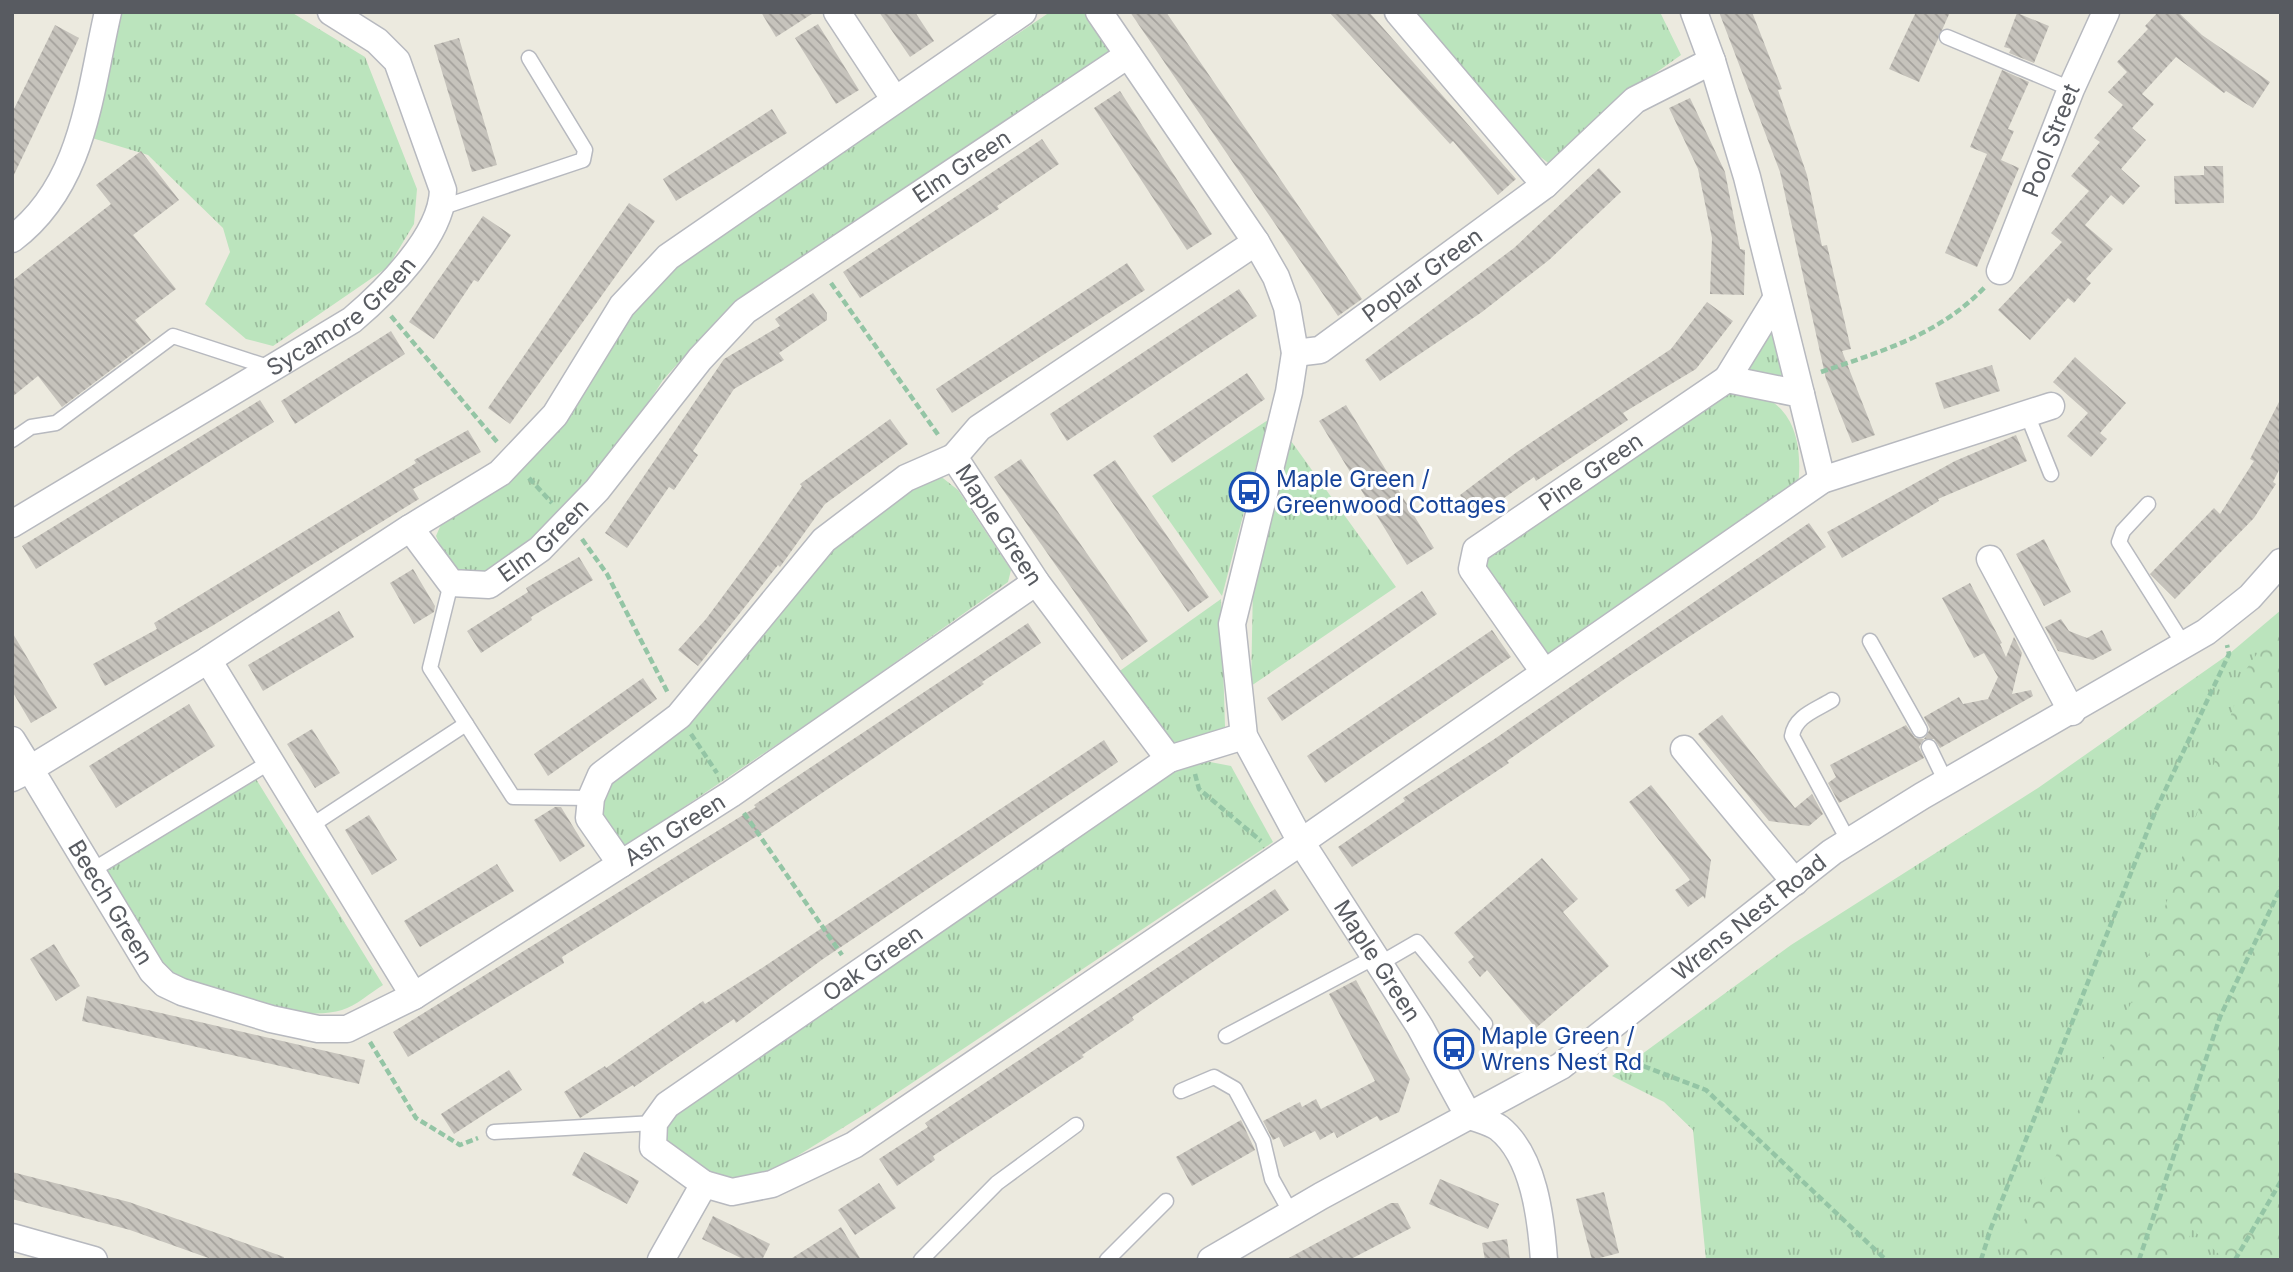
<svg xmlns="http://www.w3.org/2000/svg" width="2293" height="1272" viewBox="0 0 2293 1272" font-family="Inter,sans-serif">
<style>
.grass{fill:url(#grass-tufts)}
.forest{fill:url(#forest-crowns)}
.building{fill:url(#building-back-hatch)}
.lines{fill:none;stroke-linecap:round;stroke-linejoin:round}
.service-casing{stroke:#b7b9bf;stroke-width:17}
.minor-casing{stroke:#b7b9bf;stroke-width:29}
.path{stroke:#94c5a5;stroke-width:4.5;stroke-dasharray:7 3.5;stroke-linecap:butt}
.service{stroke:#fff;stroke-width:14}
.minor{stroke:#fff;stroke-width:26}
.labels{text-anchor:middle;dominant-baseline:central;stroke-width:6;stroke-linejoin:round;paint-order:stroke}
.street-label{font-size:23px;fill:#585b61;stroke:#fff}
.transit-label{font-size:23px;fill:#164399;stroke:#fff;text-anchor:start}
</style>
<defs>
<pattern id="grass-tufts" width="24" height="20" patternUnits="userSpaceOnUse" patternTransform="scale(1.75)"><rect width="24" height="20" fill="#bbe4bd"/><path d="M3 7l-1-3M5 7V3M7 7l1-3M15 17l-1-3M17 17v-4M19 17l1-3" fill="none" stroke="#9bbc9d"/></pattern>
<pattern id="forest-crowns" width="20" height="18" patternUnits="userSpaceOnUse" patternTransform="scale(1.75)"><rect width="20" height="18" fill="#bbe4bd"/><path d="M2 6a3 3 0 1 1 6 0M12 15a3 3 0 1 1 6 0" fill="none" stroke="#9bbc9d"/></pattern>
<pattern id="building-back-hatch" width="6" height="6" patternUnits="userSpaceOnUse" patternTransform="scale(1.75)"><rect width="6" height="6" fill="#c6c3bc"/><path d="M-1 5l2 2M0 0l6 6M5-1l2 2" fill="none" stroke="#a4a19c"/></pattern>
</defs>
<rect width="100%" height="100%" fill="#eceadf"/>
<g class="grass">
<path d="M122,12H291L365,57L417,189L414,224L388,267L273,346L246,339L205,304L230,252L223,228L148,155L92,138Z"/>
<path d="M1050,12H1084L1109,52L798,261L720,317L663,380L623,442L566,515L485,576C453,572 448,564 436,536L442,522L672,267Z"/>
<path d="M1409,12H1660L1681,55L1633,89L1551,165L1530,149Z"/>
<path d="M1777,321L1789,385L1745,372Z"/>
<path d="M1721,393C1733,394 1752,392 1764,397C1798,413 1802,453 1798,486L1547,655L1482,573V557Z"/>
<path d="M1268,420L1222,596L1152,496Z"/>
<path d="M1291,441L1396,587L1251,686L1253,585Z"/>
<path d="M939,475L958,490L1011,570L1008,582L828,710L620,850L599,820L607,785L694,719L832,549L903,490Z"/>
<path d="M1221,599L1225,727L1201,743L1165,749L1114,675Z"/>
<path d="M2281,610V1260H1706L1693,1130L1664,1102L1612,1076L1791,945L2038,788L2229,654Z"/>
<path d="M1205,761L1231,766L1273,842L870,1111L768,1174L715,1180L672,1152L664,1133L669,1115L1159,775Z"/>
<path d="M256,779L383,985C370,993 356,1006 342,1010C297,1024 213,991 169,978L103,869Z"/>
</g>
<path class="forest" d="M2281,620V1260H2225L2192,1229L2182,1260H2014L2011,1247L2134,997L2247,668Z"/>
<g class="building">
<path d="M761,12H815L776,37Z"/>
<path d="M879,12H915L934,41L910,57Z"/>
<path d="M1130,12H1166L1362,299L1338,316Z"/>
<path d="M1329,12H1369L1516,179L1498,195L1453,141L1450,144Z"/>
<path d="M1719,12H1752L1782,89L1778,90L1807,175L1822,246L1827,245L1851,349L1842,351L1875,435L1852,443L1826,379L1780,172Z"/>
<path d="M1916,12H1950L1919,82L1889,69Z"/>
<path d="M2158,12H2178L2202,35L2270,82L2253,108L2226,91L2224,93L2176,57L2142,94L2154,104L2132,128L2146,140L2121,169L2140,186L2123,205L2111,195L2085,225L2113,249L2086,279L2091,283L2074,303L2068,298L2030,340L1998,310L2062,242L2051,233L2089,191L2071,176L2100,142L2094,138L2123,105L2108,92L2127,72L2117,62L2148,29L2145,26Z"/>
<path d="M2017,13L2049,26L2034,63L2009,53L2011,49L2004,47Z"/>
<path d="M818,24L859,90L836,104L795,38Z"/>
<path d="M55,25L79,38L12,179V113Z"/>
<path d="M459,38L497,165L472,172L434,45Z"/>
<path d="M2002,70L2029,82L2008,129L2014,131L2001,160L2019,168L1977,267L1945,253L1987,154L1970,147Z"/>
<path d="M1120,91L1212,234L1187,250L1094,108Z"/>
<path d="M1690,98L1725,172L1740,249L1745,250L1744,295L1710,294L1712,238L1698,169L1669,108Z"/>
<path d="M772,109L787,133L676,201L663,179Z"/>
<path d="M1042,139L1059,164L997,206L999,209L860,298L843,272Z"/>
<path d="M141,151L179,200L133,235L176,289L135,320L151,340L62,407L38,376L12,397V281L111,204L96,185Z"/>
<path d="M2204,166H2223L2224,203L2175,204L2174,176L2204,175Z"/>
<path d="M1599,168L1621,192L1549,260L1482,312L1380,381L1365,360L1514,248Z"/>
<path d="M629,203L655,221L510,424L488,408Z"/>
<path d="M483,216L511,235L478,282L474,280L434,339L409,322Z"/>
<path d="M1127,263L1145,290L952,413L936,389Z"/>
<path d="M1239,289L1257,316L1067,441L1050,414Z"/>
<path d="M813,293L827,313V320L779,353L784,360L734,389L693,451L698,455L674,490L669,487L627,548L605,533L724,359L780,326L775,319Z"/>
<path d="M1707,302L1733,321L1696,369L1623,413L1628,420L1536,481L1534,477L1477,517L1460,495L1517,452L1671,349Z"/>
<path d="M391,331L405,354L295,424L281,401Z"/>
<path d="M2075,357L2126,403L2100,433L2107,439L2091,457L2067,436L2088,413L2053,382Z"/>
<path d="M1992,365L2000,391L1944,409L1935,383Z"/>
<path d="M1247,373L1265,399L1172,463L1153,436Z"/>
<path d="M2281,398V466L2273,482L2276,484L2254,518L2175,599L2150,574L2214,508L2220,514L2254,461L2250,459Z"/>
<path d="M260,400L274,422L36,569L22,546Z"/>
<path d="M1346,405L1434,548L1407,565L1319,421Z"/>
<path d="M890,419L908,444L825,504L780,567L778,565L698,666L678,650L706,619L757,550L802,486L800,484Z"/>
<path d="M468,430L481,452L413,489L419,499L212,626L105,686L93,664L157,629L154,623L416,463L414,460Z"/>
<path d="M2016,435L2027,461L1938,499L1939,501L1842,558L1827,532L1955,461Z"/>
<path d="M1021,459L1148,641L1122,660L994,477Z"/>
<path d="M1115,460L1209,597L1188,612L1093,475Z"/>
<path d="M1809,523L1826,547L1626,678L1507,761L1509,763L1352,867L1338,847L1405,801L1403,798L1493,740Z"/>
<path d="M2044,539L2071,592L2044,606L2016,554Z"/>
<path d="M579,557L593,580L531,617L532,620L481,653L467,631L528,592L526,588Z"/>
<path d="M413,569L435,606L434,612L414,624L390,583Z"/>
<path d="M1970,583L2002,643L2000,644L2006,657L2014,637L2022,653L2012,694L2031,690L2033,696L1940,748L1934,739H1924L1919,747L1924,758L1839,803L1828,783L1836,777L1830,765L1906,725L1915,738L1924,739L1930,729L1924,717L1959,697L1963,704L1988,699L1998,677L1984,653L1974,658L1942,598Z"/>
<path d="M1422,591L1437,614L1282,721L1267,698Z"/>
<path d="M339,611L354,637L263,691L248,665Z"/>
<path d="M2061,619L2069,631L2087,638L2102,630L2112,650L2093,660L2058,651L2045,627Z"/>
<path d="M1028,623L1041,643L982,682L984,684L770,828L562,957L564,963L408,1057L393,1032L756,807L754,805Z"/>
<path d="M1492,630L1511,657L1325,783L1307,756Z"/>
<path d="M12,632L57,708L31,723L12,691Z"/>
<path d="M643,678L657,699L548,776L534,754Z"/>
<path d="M189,704L215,746L116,808L89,766Z"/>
<path d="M1722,715L1795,808L1812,794L1823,814L1809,826L1769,821L1698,734Z"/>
<path d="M312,729L340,773L315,788L287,744Z"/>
<path d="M1104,740L1118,762L823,959L736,1023L734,1019L634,1087L633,1085L580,1118L564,1092L605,1066L606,1068L703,1001L705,1004L762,968Z"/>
<path d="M1651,785L1711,860L1705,899L1703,896L1688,907L1675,890L1690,880L1629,802Z"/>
<path d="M555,807H561L585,846L560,862L534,820Z"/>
<path d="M369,815L397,860L372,875L345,830Z"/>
<path d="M1542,858L1578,899L1563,912L1609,966L1536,1028L1487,970L1480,977L1468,962L1474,957L1454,933Z"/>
<path d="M497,864L514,891L420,947L404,921Z"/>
<path d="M1275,889L1289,910L1132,1017L1134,1020L1082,1055L1084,1057L933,1156L935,1160L897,1186L879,1159L928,1127L925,1123Z"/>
<path d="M54,944L80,986L56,1001L30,959Z"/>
<path d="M1356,980L1410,1079L1399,1112L1380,1121L1377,1116L1337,1138L1334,1132L1320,1140L1315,1131L1284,1147L1279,1137L1273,1140L1263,1121L1300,1102L1302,1107L1316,1099L1321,1109L1375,1081L1329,994Z"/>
<path d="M87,996L365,1060L359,1084L82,1021Z"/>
<path d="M509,1070L522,1090L454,1134L441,1114Z"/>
<path d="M1241,1120L1255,1150L1192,1186L1176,1157Z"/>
<path d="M584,1152L639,1181L627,1204L572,1175Z"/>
<path d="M12,1172L129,1202L284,1257V1260H214L130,1230L12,1199Z"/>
<path d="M1440,1179L1499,1204L1488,1229L1429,1204Z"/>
<path d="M879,1183L896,1208L855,1235L838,1210Z"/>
<path d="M1604,1192L1619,1253L1592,1260L1576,1199Z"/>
<path d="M1391,1203H1398L1411,1228L1349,1260H1285Z"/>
<path d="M713,1216L770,1244L762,1260H745L702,1239Z"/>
<path d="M841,1227L861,1260H789Z"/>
<path d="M1507,1239L1510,1260H1485L1482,1243Z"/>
</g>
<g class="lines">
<defs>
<g id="service">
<path d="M1947,37L2071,89"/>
<path d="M443,207L583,160L585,150L529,58"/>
<path d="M2027,414L2051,474"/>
<path d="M12,440L31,427L56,423L173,336L271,368"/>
<path d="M2148,504L2123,531L2119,542L2184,645"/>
<path d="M451,583L430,668L513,797L591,798"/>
<path d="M1870,641L1920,730"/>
<path d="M1832,700C1816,710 1795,716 1792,736L1849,842"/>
<path d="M1929,747L1946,782"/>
<path d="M309,827L466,724"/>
<path d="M91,871L270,762"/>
<path d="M1379,964L1417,942L1485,1024"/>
<path d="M1226,1036L1375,957"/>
<path d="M1181,1091L1214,1077L1235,1089L1263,1141L1272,1179L1291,1213"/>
<path d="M494,1132L654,1123"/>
<path d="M921,1260L997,1183L1076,1125"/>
<path d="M1107,1260L1166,1201"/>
</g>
<g id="minor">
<path d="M837,12L895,100"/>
<path id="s1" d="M1023,12L668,257L622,306L555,415L500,473L410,528L451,583L489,585L540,549L597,490L700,359L745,311L1128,55"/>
<path id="s2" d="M1099,12L1256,242L1276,277L1287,307L1295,353L1289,392L1232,624L1244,736L1301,842L1420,1027L1468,1115"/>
<path d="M1398,12L1545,185"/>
<path d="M1712,61L1747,177L1801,394"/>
<path d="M12,239C84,185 89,94 108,12"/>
<path id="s3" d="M2000,271L2071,89L2106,12"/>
<path id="s4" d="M1295,353L1320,350L1545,185L1635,100L1712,61L1694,12"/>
<path d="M1727,379L1776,299"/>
<path id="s5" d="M954,457L906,478L824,540L679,716L601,775L591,798L589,818L621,864L731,794L1036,582"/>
<path id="s6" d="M12,524L352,320C386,291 442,236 443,190L397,61L377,41L331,12"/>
<path id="s7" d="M410,528L208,660L30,769L152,971L165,984L182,992L271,1019L318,1029H347L414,996L621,864"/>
<path d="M1990,559L2072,712"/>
<path d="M208,660L414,996"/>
<path id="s8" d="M1544,672L1472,569L1476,550L1727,379L1801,394L1822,480"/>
<path d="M1244,736L1169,759L1036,582L954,457L979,428L1256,242"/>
<path d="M12,740L30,769L12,778"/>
<path d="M1684,749L1795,882"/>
<path d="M1468,1115C1477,1119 1491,1122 1499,1128C1534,1156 1541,1218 1544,1260"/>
<path id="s9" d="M704,1184L653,1147L654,1123L667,1105L1169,759"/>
<path d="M12,1237L94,1260"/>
<path d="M661,1260L704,1184L732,1192L772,1184L854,1145L1301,842L1822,480L2051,406"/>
<path id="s10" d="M1211,1260L1321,1196L1561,1066L1832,852L1922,796L2206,632L2250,597L2281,562"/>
</g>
</defs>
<use href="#service" class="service-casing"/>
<use href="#minor" class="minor-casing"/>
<g class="path">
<path d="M831,283L939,436"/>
<path d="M391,316L498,443"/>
<path d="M1821,372C1882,351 1939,335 1985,287"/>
<path d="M529,478L552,503"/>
<path d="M582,539L607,574L668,693"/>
<path d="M691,734L717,773"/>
<path d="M1195,774L1199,789L1261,841"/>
<path d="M744,813L842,955"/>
<path d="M370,1042L416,1118L460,1145L478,1138"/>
<path d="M1614,1055L1706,1090L1886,1260"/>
<path d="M1981,1260L1991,1228L2155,812L2229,654L2227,645"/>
<path d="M2139,1260L2220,1017L2281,887"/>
<path d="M2235,1260L2281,1181"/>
</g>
<use href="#service" class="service"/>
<use href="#minor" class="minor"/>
</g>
<defs>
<symbol id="bus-ring" viewBox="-11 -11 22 22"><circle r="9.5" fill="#fff" stroke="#1a4fb4" stroke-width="1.5"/><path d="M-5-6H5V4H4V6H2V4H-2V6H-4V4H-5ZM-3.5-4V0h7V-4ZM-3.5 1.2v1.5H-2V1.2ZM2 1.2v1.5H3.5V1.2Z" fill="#1a4fb4"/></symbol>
</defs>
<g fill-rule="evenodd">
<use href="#bus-ring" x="1227" y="470" width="44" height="44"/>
<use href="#bus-ring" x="1432" y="1027" width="44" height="44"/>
</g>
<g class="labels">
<g class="street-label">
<text stroke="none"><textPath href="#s3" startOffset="140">Pool Street</textPath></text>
<text stroke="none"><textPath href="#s1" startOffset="1556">Elm Green</textPath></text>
<text stroke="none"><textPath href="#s4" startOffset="152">Poplar Green</textPath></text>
<text stroke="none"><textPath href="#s6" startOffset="390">Sycamore Green</textPath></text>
<text stroke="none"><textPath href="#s8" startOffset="284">Pine Green</textPath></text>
<text transform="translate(999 525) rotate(57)">Maple Green</text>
<text stroke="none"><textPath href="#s1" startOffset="989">Elm Green</textPath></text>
<text stroke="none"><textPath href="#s5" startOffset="646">Ash Green</textPath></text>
<text stroke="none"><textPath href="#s7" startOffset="606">Beech Green</textPath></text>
<text stroke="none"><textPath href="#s10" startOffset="640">Wrens Nest Road</textPath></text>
<text stroke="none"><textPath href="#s2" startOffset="1050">Maple Green</textPath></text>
<text stroke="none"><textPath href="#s9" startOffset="359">Oak Green</textPath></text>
</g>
<g class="transit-label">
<text x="1276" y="479">Maple Green /<tspan x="1276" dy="26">Greenwood Cottages</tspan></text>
<text x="1481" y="1036">Maple Green /<tspan x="1481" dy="26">Wrens Nest Rd</tspan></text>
</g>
</g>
<rect width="2293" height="1272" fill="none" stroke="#585b61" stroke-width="28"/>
</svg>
